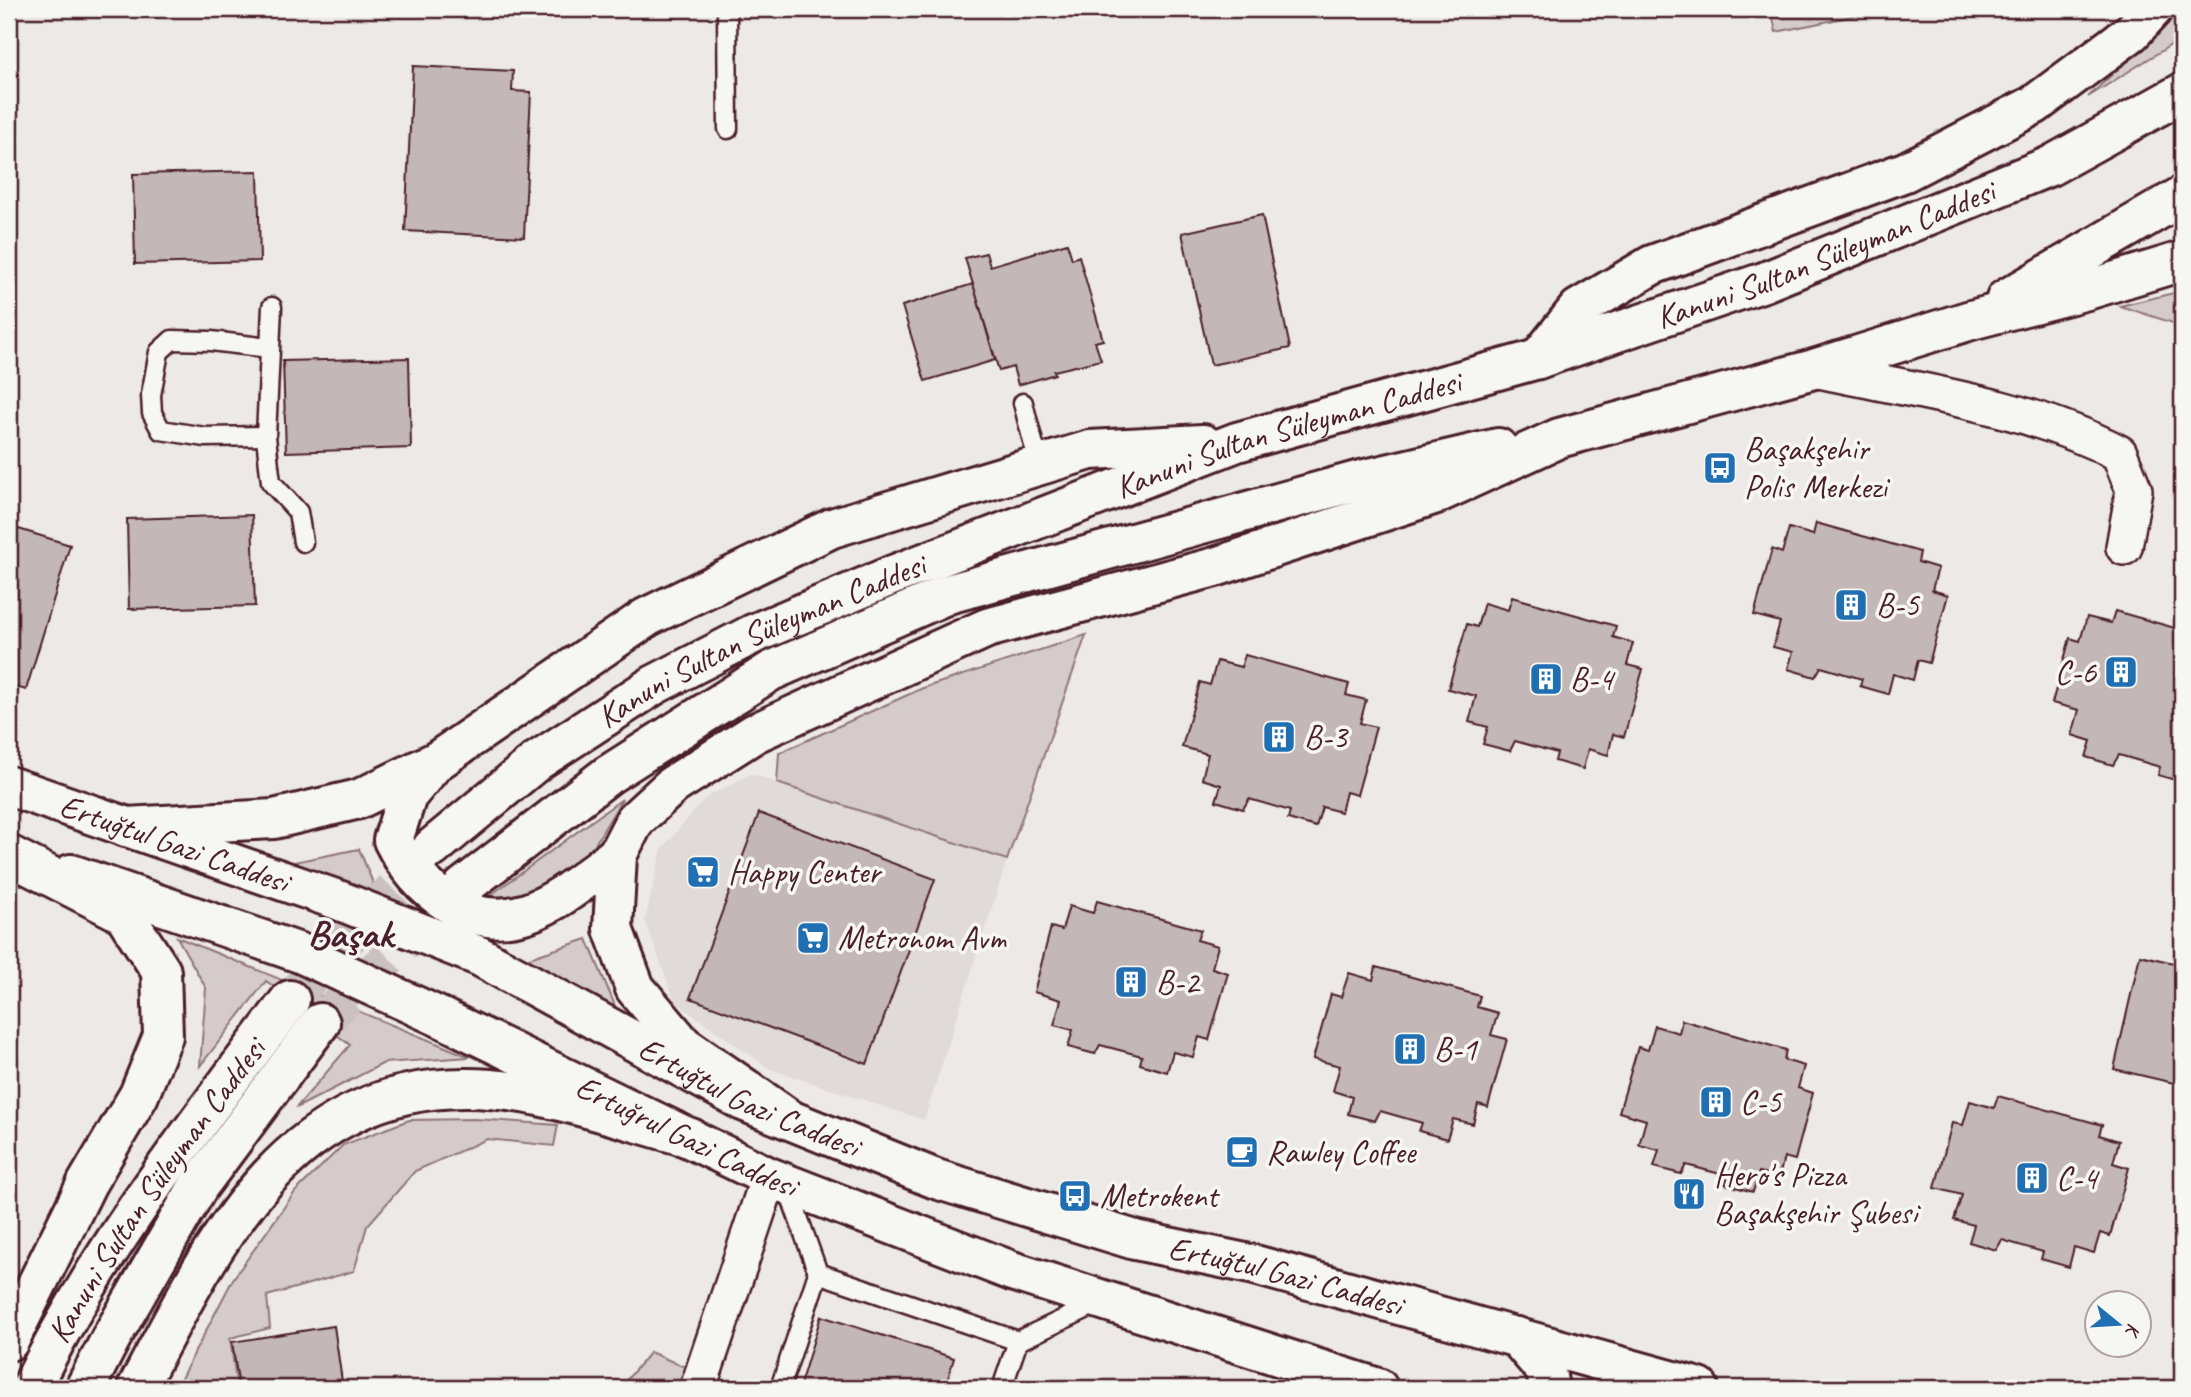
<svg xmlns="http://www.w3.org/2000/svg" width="2191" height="1397" viewBox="0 0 2191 1397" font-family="Caveat,sans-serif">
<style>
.built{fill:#e0dad8}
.green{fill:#d4cbca;stroke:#8f757a;stroke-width:2}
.building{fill:#c4b7b7;stroke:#4a1f2b;stroke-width:2}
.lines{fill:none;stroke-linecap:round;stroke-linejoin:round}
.primary-tunnel{stroke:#ccc1c1;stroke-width:38;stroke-dasharray:38 19;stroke-linecap:butt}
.service-casing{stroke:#4a1f2b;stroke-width:23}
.minor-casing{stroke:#4a1f2b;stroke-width:40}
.secondary-casing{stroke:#4a1f2b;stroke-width:44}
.primary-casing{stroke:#4a1f2b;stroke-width:44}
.service{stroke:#f6f6f2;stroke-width:18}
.minor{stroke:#f6f6f2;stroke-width:35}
.secondary{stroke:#f6f6f2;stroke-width:38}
.primary{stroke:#f6f6f2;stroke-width:38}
.labels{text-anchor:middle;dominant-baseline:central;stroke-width:7;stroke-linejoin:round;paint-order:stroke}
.street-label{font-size:33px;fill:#4a1f2b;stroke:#f6f6f2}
.poi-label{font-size:33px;fill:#4a1f2b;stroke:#f6f6f2;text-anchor:start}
.district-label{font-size:40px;font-weight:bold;fill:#4a1f2b;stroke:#f6f6f2}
</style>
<rect width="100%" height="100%" fill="#ece9e6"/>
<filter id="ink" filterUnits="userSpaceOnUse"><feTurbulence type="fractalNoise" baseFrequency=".0143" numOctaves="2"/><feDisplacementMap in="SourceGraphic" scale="14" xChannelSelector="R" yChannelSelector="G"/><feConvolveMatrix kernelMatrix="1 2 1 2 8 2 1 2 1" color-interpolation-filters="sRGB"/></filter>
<g filter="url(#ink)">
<path class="built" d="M751,774L1007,860L924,1120L770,1069L675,1002L645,920L662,849L705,798Z"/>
<g class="green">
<path d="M1771,9H1887L1776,32Z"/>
<path d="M2182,9V38L2088,97Z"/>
<path d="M2182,291V326L2120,306Z"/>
<path d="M1086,635L1007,860L777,783L779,753L923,688Z"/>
<path d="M622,799L583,864L530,902L477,905Z"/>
<path d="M359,849L382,905L284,864Z"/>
<path d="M177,937L470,1057L384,1063L296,1108L350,1045L266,981L200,1066L206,988Z"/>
<path d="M587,939L616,1008L517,962Z"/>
<path d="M475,1119L558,1125L554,1146L487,1139L415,1171L367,1226L354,1271L267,1296L270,1328L230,1338L237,1388H176L233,1279L295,1192L343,1145L409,1120Z"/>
<path d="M650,1352L687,1368L680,1388H620Z"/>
</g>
<g class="building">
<path d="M413,66L513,71L512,91L531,92L524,237L405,231Z"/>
<path d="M258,171L260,261L135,264L133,174Z"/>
<path d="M1262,215L1290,348L1211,365L1182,233Z"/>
<path d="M1067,243L1072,259L1079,256L1103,340L1095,342L1101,360L1054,371L1055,374L1018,385L1013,367L999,371L965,258L986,253L990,266Z"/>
<path d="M973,284L995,360L925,381L902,306Z"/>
<path d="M409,358L411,448L286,452L283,361Z"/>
<path d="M252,515L255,606L129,609L127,519Z"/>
<path d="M1816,523L1920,552L1918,562L1938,568L1932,590L1948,595L1929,663L1918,660L1913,680L1893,674L1888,694L1860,686L1862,679L1821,667L1815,677L1788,669L1793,652L1773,647L1780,622L1754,615L1772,549L1782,553L1789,528L1813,535Z"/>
<path d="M9,526L70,545L26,690L9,685Z"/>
<path d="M1512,597L1616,626L1613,637L1633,643L1627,665L1643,669L1624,737L1613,734L1608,755L1588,749L1583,769L1555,761L1557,753L1515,741L1510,751L1483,744L1488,727L1469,722L1476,696L1448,689L1467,624L1477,627L1484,603L1508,610Z"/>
<path d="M2115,611L2182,630V782L2158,775L2160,767L2119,755L2113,765L2086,757L2091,741L2072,735L2079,710L2052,703L2070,638L2080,641L2087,617L2111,623Z"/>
<path d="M1245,655L1349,684L1346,695L1366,700L1360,723L1376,727L1357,795L1346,792L1341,812L1322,807L1316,827L1288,819L1290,811L1249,799L1243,809L1216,801L1221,785L1202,779L1208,754L1182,747L1200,682L1210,685L1217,661L1241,667Z"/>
<path d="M759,813L935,879L867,1064L690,998Z"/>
<path d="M1097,901L1201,930L1197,940L1218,946L1212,968L1228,973L1209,1040L1199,1037L1193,1057L1173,1052L1167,1072L1140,1064L1142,1056L1100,1045L1095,1054L1068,1047L1073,1030L1054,1025L1061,1000L1034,992L1051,927L1062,930L1069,906L1093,913Z"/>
<path d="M2140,955L2182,965V1085L2114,1069Z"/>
<path d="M1376,967L1480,996L1477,1007L1498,1013L1491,1035L1507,1039L1488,1107L1478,1104L1473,1124L1453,1119L1447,1139L1419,1131L1422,1123L1380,1111L1375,1121L1348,1114L1352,1097L1333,1091L1340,1066L1313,1059L1331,994L1341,997L1349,973L1373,980Z"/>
<path d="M1682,1020L1786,1050L1784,1060L1804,1066L1798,1088L1813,1093L1795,1160L1784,1157L1779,1177L1759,1172L1753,1192L1725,1184L1728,1176L1686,1165L1681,1174L1654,1167L1659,1150L1639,1145L1646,1120L1619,1112L1638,1047L1648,1050L1655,1026L1679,1033Z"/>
<path d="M1998,1096L2102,1125L2099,1135L2119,1141L2113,1163L2129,1168L2110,1236L2100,1233L2094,1253L2074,1247L2069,1267L2041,1259L2043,1252L2002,1240L1996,1250L1969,1242L1974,1225L1954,1220L1962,1195L1935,1188L1952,1123L1963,1125L1970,1101L1994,1108Z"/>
<path d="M821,1316L954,1358L945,1388H799Z"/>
<path d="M334,1326L343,1388H239L232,1342Z"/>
</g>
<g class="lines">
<g class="primary-tunnel">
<path d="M290,1000L432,848"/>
<path d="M320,1023L463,887"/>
</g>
<defs>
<g id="service">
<path d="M727,9L728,129"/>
<path d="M272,307L266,436L269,466L271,482L298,512L303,542"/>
<path d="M1023,403L1039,465"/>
<path d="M266,436L205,437L161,430L152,413L151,395L159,352L172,340L211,341L269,348"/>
<path d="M787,1186L818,1273L1018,1341L1098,1303"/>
<path d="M780,1388L818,1273"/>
<path d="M1002,1388L1018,1341"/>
</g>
<g id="minor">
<path d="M1814,369C1916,391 2026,405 2119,453L2134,490L2124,547"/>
<path d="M698,1388L769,1177"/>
</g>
<g id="secondary">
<path id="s1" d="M9,786L338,900L479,956L743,1101L936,1179L1135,1240L1255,1265L1699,1388"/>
<path id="s2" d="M71,874L300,953L444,1019L769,1177L1012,1271L1378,1388"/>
<path d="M1517,1337L1546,1371L1549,1388"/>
</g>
<g id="primary">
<path d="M2006,299L2182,196"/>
<path d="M1538,359L1578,309L1652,265L1905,172L2034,105L2132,32L2153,9"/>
<path d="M432,766L407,796L393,840C417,889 468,932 527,913C560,902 590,875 617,855"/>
<path d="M126,827L274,819L359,799L437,761L647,617L832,528L1090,450L1203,444"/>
<path id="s3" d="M432,848L537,761L654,685L753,634L893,575L1237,442L1538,359L1764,282L2050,166L2182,93"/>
<path d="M9,855L124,914L161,971L163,1036L139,1095L87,1183L9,1341"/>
<path d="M463,887L608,775L771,671L948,594L1357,481L1498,448"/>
<path d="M789,1119L683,1045L635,988L613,929L617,855L635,820L673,785L755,733L987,628L1215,567L1436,494L1559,438L1814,369L1971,320L2087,290L2182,261"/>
<path id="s4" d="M31,1388C99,1248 197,1124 290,1000"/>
<path d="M85,1388L111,1338L198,1187L320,1023"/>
<path d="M137,1388C210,1250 283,1089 464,1088C537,1087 620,1119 691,1138"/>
</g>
</defs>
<use href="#service" class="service-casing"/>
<use href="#minor" class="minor-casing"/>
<use href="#secondary" class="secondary-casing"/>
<use href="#primary" class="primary-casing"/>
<use href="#service" class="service"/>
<use href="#minor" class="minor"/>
<use href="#secondary" class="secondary"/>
<use href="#primary" class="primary"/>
</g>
</g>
<defs>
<symbol id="bus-square" viewBox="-11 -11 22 22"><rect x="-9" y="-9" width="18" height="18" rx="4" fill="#1f6fb2" stroke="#f6f6f2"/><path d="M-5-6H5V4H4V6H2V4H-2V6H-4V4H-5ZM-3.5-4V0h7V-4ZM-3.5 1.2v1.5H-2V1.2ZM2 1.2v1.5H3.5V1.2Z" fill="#fff"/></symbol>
<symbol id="building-square" viewBox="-11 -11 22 22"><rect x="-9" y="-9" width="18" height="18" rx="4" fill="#1f6fb2" stroke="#f6f6f2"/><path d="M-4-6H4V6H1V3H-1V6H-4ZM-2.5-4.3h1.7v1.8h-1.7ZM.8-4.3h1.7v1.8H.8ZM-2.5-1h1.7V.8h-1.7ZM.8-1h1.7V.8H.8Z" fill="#fff"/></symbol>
<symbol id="supermarket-square" viewBox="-11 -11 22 22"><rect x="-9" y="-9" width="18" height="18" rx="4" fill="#1f6fb2" stroke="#f6f6f2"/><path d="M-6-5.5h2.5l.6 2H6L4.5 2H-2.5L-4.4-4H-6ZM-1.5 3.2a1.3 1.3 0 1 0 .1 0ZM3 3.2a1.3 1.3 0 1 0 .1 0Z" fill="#fff"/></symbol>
<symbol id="cafe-square" viewBox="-11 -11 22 22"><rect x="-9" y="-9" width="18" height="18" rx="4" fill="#1f6fb2" stroke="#f6f6f2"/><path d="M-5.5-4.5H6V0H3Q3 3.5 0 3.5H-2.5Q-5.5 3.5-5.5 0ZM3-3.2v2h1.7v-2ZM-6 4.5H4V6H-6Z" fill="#fff"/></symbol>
<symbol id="restaurant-square" viewBox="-11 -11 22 22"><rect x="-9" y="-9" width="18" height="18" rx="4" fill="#1f6fb2" stroke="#f6f6f2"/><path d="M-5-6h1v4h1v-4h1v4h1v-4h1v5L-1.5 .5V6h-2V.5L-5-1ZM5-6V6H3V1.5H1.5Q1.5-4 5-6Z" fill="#fff"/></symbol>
</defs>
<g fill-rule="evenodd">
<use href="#bus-square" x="1701" y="449" width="38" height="38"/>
<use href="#building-square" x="1832" y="586" width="38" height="38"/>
<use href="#building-square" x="2102" y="653" width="38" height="38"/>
<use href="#building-square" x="1527" y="660" width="38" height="38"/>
<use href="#building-square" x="1260" y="718" width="38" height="38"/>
<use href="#supermarket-square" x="684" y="853" width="38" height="38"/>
<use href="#supermarket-square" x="794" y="919" width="38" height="38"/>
<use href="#building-square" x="1112" y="963" width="38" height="38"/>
<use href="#building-square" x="1391" y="1030" width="38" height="38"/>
<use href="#building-square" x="1697" y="1083" width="38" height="38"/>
<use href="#cafe-square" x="1223" y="1133" width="38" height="38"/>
<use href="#building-square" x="2013" y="1159" width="38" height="38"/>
<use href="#restaurant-square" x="1670" y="1175" width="38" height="38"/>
<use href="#bus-square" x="1056" y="1177" width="38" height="38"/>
</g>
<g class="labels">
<g class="street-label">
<text stroke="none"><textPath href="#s3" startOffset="1526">Kanuni Sultan Süleyman Caddesi</textPath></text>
<text stroke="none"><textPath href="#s3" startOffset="959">Kanuni Sultan Süleyman Caddesi</textPath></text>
<text stroke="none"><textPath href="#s3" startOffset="392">Kanuni Sultan Süleyman Caddesi</textPath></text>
<text stroke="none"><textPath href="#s1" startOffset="175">Ertuğtul Gazi Caddesi</textPath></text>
<text stroke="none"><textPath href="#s1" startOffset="805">Ertuğtul Gazi Caddesi</textPath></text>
<text stroke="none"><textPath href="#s2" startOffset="670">Ertuğrul Gazi Caddesi</textPath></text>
<text stroke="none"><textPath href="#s4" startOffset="234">Kanuni Sultan Süleyman Caddesi</textPath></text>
<text stroke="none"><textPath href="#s1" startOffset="1372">Ertuğtul Gazi Caddesi</textPath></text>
</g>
<g class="poi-label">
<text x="1744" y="449">Başakşehir<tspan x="1744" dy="38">Polis Merkezi</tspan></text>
<text x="1876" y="605">B-5</text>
<text x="2096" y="672" text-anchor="end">C-6</text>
<text x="1570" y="679">B-4</text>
<text x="1304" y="737">B-3</text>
<text x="728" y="872">Happy Center</text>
<text x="838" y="938">Metronom Avm</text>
<text x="1156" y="982">B-2</text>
<text x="1434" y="1049">B-1</text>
<text x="1740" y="1102">C-5</text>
<text x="1266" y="1152">Rawley Coffee</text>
<text x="1714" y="1175">Hero's Pizza<tspan x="1714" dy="38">Başakşehir Şubesi</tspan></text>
<text x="2056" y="1178">C-4</text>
<text x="1100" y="1196">Metrokent</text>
</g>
<g class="district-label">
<text x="350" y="934">Başak</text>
</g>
</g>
<rect width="2191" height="1397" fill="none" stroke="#f6f6f2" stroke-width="35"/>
<rect x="18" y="18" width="2156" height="1362" fill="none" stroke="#4a1f2b" stroke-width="2.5" filter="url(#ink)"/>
<g transform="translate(2118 1324) rotate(108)"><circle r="33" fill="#f6f6f2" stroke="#b1a0a2" stroke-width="2"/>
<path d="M0-5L12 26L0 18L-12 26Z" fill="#1f6fb2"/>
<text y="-10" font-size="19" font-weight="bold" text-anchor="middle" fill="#4a1f2b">K</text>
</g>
</svg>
